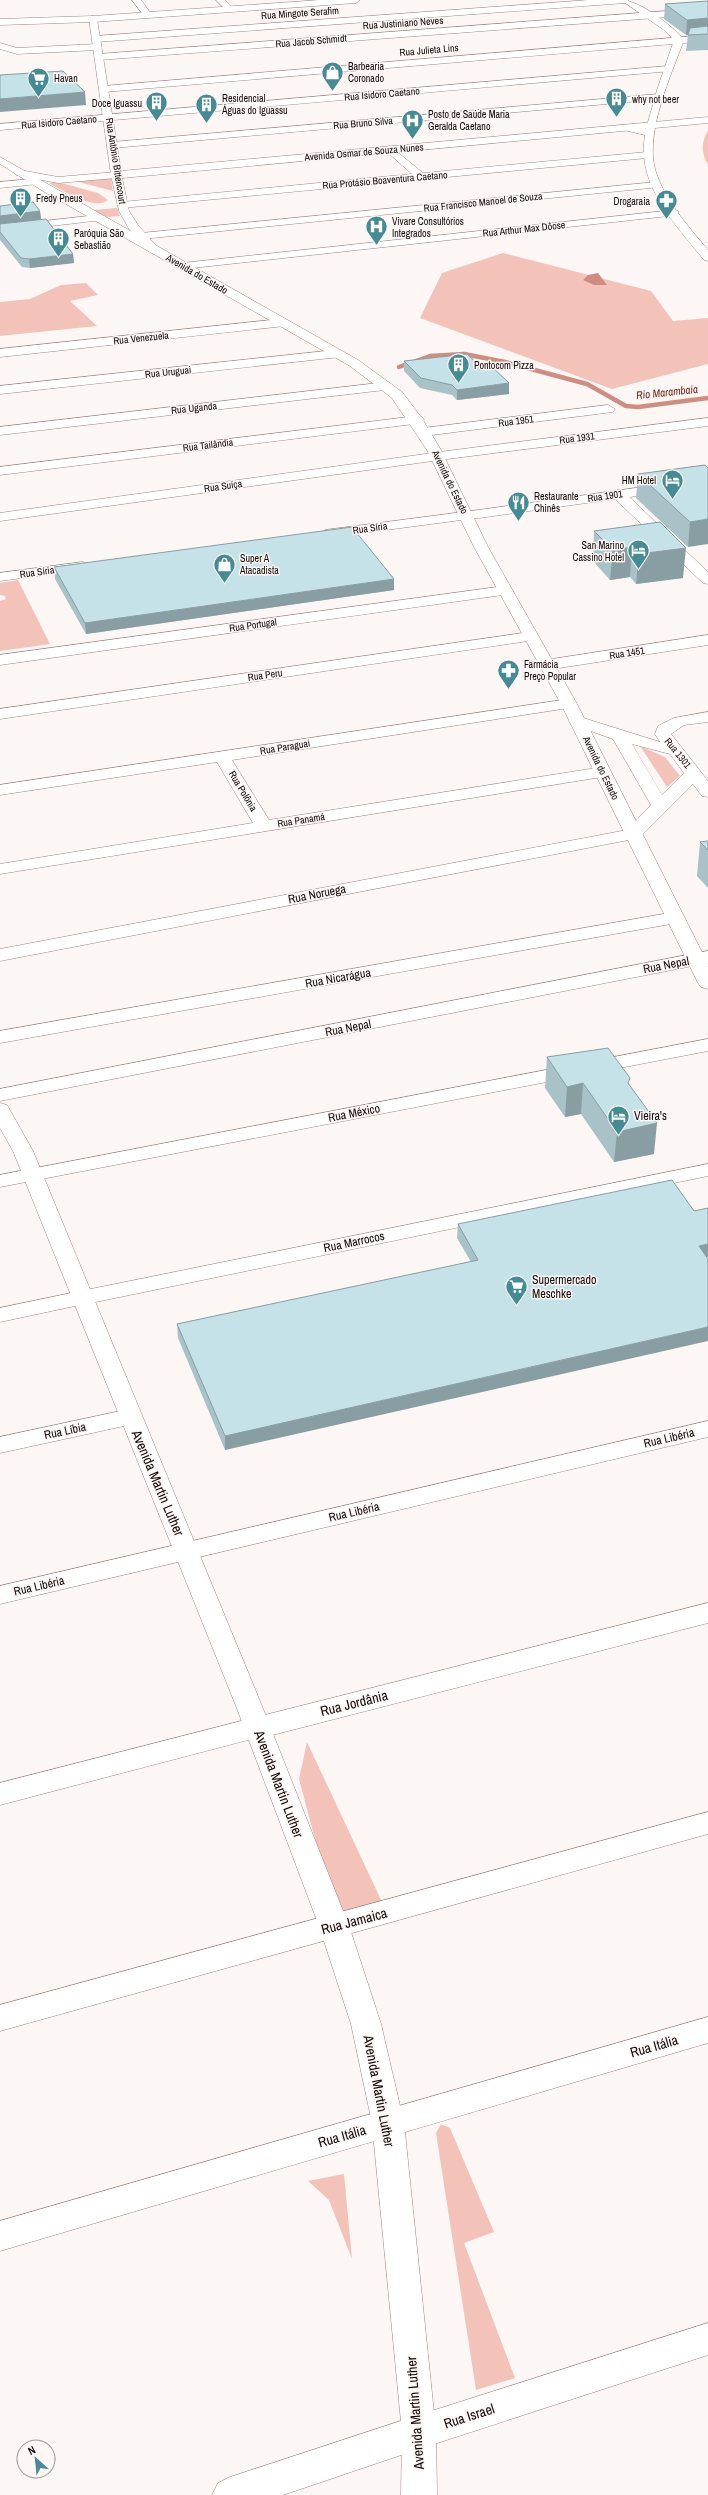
<svg xmlns="http://www.w3.org/2000/svg" width="708" height="2495" viewBox="0 0 708 2495" font-family="'Archivo Narrow',sans-serif">
<style>
.green{fill:#f3c3ba}
.water{fill:#cf8d81}
.lines{fill:none;stroke-linecap:round;stroke-linejoin:round}
.stream{stroke:#cf8d81;stroke-width:4.5}
.minor-casing{stroke:#9f8580;stroke-width:1}
.tertiary-casing{stroke:#9f8580;stroke-width:1}
.secondary-casing{stroke:#9f8580;stroke-width:1}
.primary-casing{stroke:#9f8580;stroke-width:1}
.minor{fill:#fff;fill-rule:evenodd}
.tertiary{fill:#fff;fill-rule:evenodd}
.secondary{fill:#fff;fill-rule:evenodd}
.primary{fill:#fff;fill-rule:evenodd}
.wall{fill:#a9c2c7}
.shaded-wall{fill:#899ea2}
.building{fill:#c4e2e7;stroke:#899ea2}
.labels{text-anchor:middle;dominant-baseline:central;stroke-width:3;stroke-linejoin:round;paint-order:stroke}
.far-street-label{font-size:10px;fill:#120907;stroke:#fcf6f5}
.far-poi-label{font-size:10px;fill:#120907;stroke:#fcf6f5;text-anchor:start}
.far-water-label{font-size:11px;font-style:italic;fill:#74251a;stroke:#fcf6f5}
.street-label{font-size:12px;fill:#120907;stroke:#fcf6f5}
.poi-label{font-size:12px;fill:#120907;stroke:#fcf6f5;text-anchor:start}
.near-street-label{font-size:14px;fill:#120907;stroke:#fcf6f5}
</style>
<rect width="100%" height="100%" fill="#fcf6f5"/>
<g class="green">
<path d="M708,130V165C701,152 701,143 708,130Z"/>
<path d="M111,177L113,191L71,180Z"/>
<path d="M58,182L98,193L108,200C94,211 62,190 49,183Z"/>
<path d="M117,208L120,216L106,217L93,210Z"/>
<path d="M503,253L651,291L673,321L708,318V364L612,389L420,318L442,273Z"/>
<path d="M86,283L98,295L70,301L97,326L0,336V302L30,299L61,285Z"/>
<path d="M18,580L50,644L0,651V601L6,599L5,596L0,595V583Z"/>
<path d="M640,746L665,757L680,776L667,787Z"/>
<path d="M307,1742L382,1902L335,1914L299,1779Z"/>
<path d="M441,2124L450,2128L494,2232L464,2243L515,2378L476,2390L436,2133Z"/>
<path d="M344,2174L352,2259L329,2200L308,2181Z"/>
</g>
<path class="water" d="M598,273L607,285H594L583,280L588,275Z"/>
<g class="lines">
<path class="stream" d="M399,367L430,356L464,354L505,362L587,384L626,406L638,407L708,398"/>
<defs>
<g id="minor">
<path d="M132,0H141L152,15L151,17H145Z"/>
<path d="M216,0H225L234,9L227,11Z"/>
<path d="M589,0H629L625,3L96,42L91,39L96,36Z"/>
<path d="M708,8V14L99,60L94,57L99,54Z"/>
<path d="M708,35V41L104,92L99,89L104,86Z"/>
<path d="M0,43L17,48L97,44L102,47L97,50L17,54L0,49Z"/>
<path d="M668,66L671,67V71L0,130V124Z"/>
<path d="M660,94L665,97L663,99L113,148L108,145L113,142Z"/>
<path d="M390,146L423,173L647,152L652,155L647,158L122,208L117,205L122,202L412,174L386,151L385,149Z"/>
<path d="M20,170L58,177L116,172L121,175L116,178L58,183L16,175L15,173Z"/>
<path d="M34,179L39,182L38,184L0,188V182Z"/>
<path d="M656,182L660,183V187L142,239L136,236L142,233Z"/>
<path d="M674,210L678,211V215L183,269L177,266L183,263Z"/>
<path d="M98,215L102,216V220L0,232V226Z"/>
<path d="M281,319L287,323L285,326L0,357V349Z"/>
<path d="M336,350L342,354L340,357L0,394V386Z"/>
<path d="M388,382L394,386L393,389L0,435V427Z"/>
<path d="M608,405L615,409L613,412L424,436L417,432L424,428Z"/>
<path d="M417,416L422,417L424,420L422,423L0,475V467Z"/>
<path d="M708,418V426L447,459L0,521V513L447,451Z"/>
<path d="M618,490L623,491L708,572V584L703,583L613,497L611,494Z"/>
<path d="M479,510L486,514L484,517L325,538L318,534L325,530Z"/>
<path d="M83,562L90,566L88,569L0,581V573Z"/>
<path d="M505,586L510,588L513,591L510,594L0,665V655Z"/>
<path d="M530,632L535,634L538,637L535,640L0,719V709Z"/>
<path d="M708,635V645L546,670L538,665L546,660Z"/>
<path d="M569,699L577,704L575,707L232,760L269,820L602,767L608,768L610,772L608,776L0,874V864L253,823L217,762L0,795V785Z"/>
<path d="M708,712V722L684,725L671,734L708,781V797L702,796L693,784L639,838L0,961V949L627,830L651,805L613,739L571,724L569,721L571,718L577,716L660,742L655,734L658,726L674,718ZM632,744L670,754L684,773L662,795Z"/>
<path d="M675,912L682,914L684,918L682,922L0,1043V1031Z"/>
<path d="M708,951V963L0,1101V1089Z"/>
<path d="M708,1039V1051L0,1187V1175Z"/>
<path d="M81,1291L89,1293L92,1298L89,1303L0,1322V1308Z"/>
<path d="M130,1409L138,1411L142,1417L138,1423L0,1453V1437Z"/>
<path d="M708,1421V1437L0,1604V1586Z"/>
<path d="M257,1717L267,1721L271,1728L267,1735L0,1805V1783Z"/>
<path d="M708,1812V1834L0,2031V2005Z"/>
<path d="M708,2017V2043L0,2251V2221Z"/>
<path d="M708,2323V2355L419,2449L407,2444L402,2432L407,2420L419,2415Z"/>
</g>
<g id="tertiary">
<path d="M93,16L97,19L121,171L708,117V123L122,178L129,211L138,225L157,247L151,250L147,249L129,229L119,211L111,175L89,19Z"/>
<path d="M708,478V486L479,518L472,514L479,510Z"/>
<path d="M708,1164V1176L81,1305L73,1303L70,1298L73,1293L81,1291Z"/>
<path d="M708,1603V1623L257,1739L247,1735L243,1728L247,1721L257,1717Z"/>
<path d="M419,2415L431,2420L436,2432L431,2444L419,2449L283,2495H212L218,2483L230,2477Z"/>
</g>
<path id="secondary" d="M320,0H360L356,3L93,22L0,25V19L93,16Z"/>
<g id="primary">
<path d="M621,0C639,0 672,25 684,40C671,75 645,132 655,169C664,200 688,226 708,250V261L704,260C676,225 636,185 645,135L616,128L621,125L646,129L658,87L674,40L664,30Z"/>
<path d="M0,157L358,360L402,392L421,417L441,450L488,547L577,704L708,964V989L701,987L698,983L561,704L474,547L427,450L392,398L350,366L43,191L0,164Z"/>
<path d="M0,1103L7,1105L33,1151L262,1706L349,1926L381,2024L404,2123L436,2432L437,2495H401L402,2432L372,2123L351,2024L319,1926L236,1706L13,1151L0,1128Z"/>
</g>
</defs>
<use href="#minor" class="minor-casing"/>
<use href="#tertiary" class="tertiary-casing"/>
<use href="#secondary" class="secondary-casing"/>
<use href="#primary" class="primary-casing"/>
<use href="#minor" class="minor"/>
<use href="#tertiary" class="tertiary"/>
<use href="#secondary" class="secondary"/>
<use href="#primary" class="primary"/>
</g>
<g class="wall">
<path d="M708,1V50L686,51L688,35H686L664,19L665,4Z"/>
<path d="M0,206L40,211L41,220L73,254L74,263L30,268L22,267L0,240Z"/>
<path d="M404,361L509,394L457,400L452,395L420,388L404,371Z"/>
<path d="M705,465L688,547L636,498L638,474Z"/>
<path d="M660,522L683,578L636,584L630,577L610,580L593,561L594,531Z"/>
<path d="M54,567L394,590L86,634L55,579Z"/>
<path d="M708,841V888L697,876L700,842Z"/>
<path d="M547,1057L629,1085L654,1154L614,1162L581,1114L565,1117L545,1088Z"/>
<path d="M708,1208V1257L225,1450L178,1338L177,1324L471,1262L457,1238L458,1224L694,1211Z"/>
</g>
<g class="shaded-wall">
<path d="M708,18V34L686,35L687,20Z"/>
<path d="M85,92L86,105L0,112V99Z"/>
<path d="M40,211L41,220L0,224V216Z"/>
<path d="M73,254L74,263L30,268L29,259Z"/>
<path d="M509,383V394L457,400V390Z"/>
<path d="M708,519V544L688,547L690,522Z"/>
<path d="M632,547L630,577L610,580L613,550Z"/>
<path d="M686,548L683,578L636,584L639,554Z"/>
<path d="M394,579V590L86,634L85,623Z"/>
<path d="M583,1083L581,1114L565,1117L567,1087Z"/>
<path d="M657,1123L654,1154L614,1162L617,1132Z"/>
<path d="M708,1244V1257L697,1259L699,1246Z"/>
<path d="M708,1327V1341L225,1450V1436Z"/>
</g>
<g class="building">
<path d="M708,1V18L687,20L665,4Z"/>
<path d="M708,26V34L688,35L690,28Z"/>
<path d="M63,71L85,92L0,99V75Z"/>
<path d="M33,202L40,211L0,216V206Z"/>
<path d="M46,219L73,254L29,259L21,258L0,232V224Z"/>
<path d="M467,354L478,364L488,363L509,383L457,390L452,385L421,378L404,361Z"/>
<path d="M705,465L708,468V519L690,522L638,474Z"/>
<path d="M660,522L686,548L639,554L632,547L613,550L594,531Z"/>
<path d="M352,527L394,579L85,623L54,567Z"/>
<path d="M708,841V850L700,842Z"/>
<path d="M608,1048L630,1078L628,1083L657,1123L617,1132L583,1083L567,1087L547,1057Z"/>
<path d="M672,1180L694,1211L708,1208V1244L699,1246L708,1259V1327L225,1436L177,1324L478,1260L458,1224Z"/>
</g>
<defs>
<symbol id="shop-pin" viewBox="-11 -11 22 30"><path d="M0 17L-7.5 6A9.5 9.5 0 1 1 7.5 6Z" fill="#448b94" stroke="#fcf6f5"/><path d="M-5-2.5h2.3a2.7 3.5 0 0 1 5.4 0H5L5.5 6h-11ZM-1.5-2.5h3a1.5 2.3 0 0 0-3 0Z" fill="#fff"/></symbol>
<symbol id="supermarket-pin" viewBox="-11 -11 22 30"><path d="M0 17L-7.5 6A9.5 9.5 0 1 1 7.5 6Z" fill="#448b94" stroke="#fcf6f5"/><path d="M-6-5.5h2.5l.6 2H6L4.5 2H-2.5L-4.4-4H-6ZM-1.5 3.2a1.3 1.3 0 1 0 .1 0ZM3 3.2a1.3 1.3 0 1 0 .1 0Z" fill="#fff"/></symbol>
<symbol id="building-pin" viewBox="-11 -11 22 30"><path d="M0 17L-7.5 6A9.5 9.5 0 1 1 7.5 6Z" fill="#448b94" stroke="#fcf6f5"/><path d="M-4-6H4V6H1V3H-1V6H-4ZM-2.5-4.3h1.7v1.8h-1.7ZM.8-4.3h1.7v1.8H.8ZM-2.5-1h1.7V.8h-1.7ZM.8-1h1.7V.8H.8Z" fill="#fff"/></symbol>
<symbol id="hospital-pin" viewBox="-11 -11 22 30"><path d="M0 17L-7.5 6A9.5 9.5 0 1 1 7.5 6Z" fill="#448b94" stroke="#fcf6f5"/><path d="M-5-5h3v3.5h4V-5h3V5h-3V1.5h-4V5h-3Z" fill="#fff"/></symbol>
<symbol id="pharmacy-pin" viewBox="-11 -11 22 30"><path d="M0 17L-7.5 6A9.5 9.5 0 1 1 7.5 6Z" fill="#448b94" stroke="#fcf6f5"/><path d="M-2-6h4v4h4v4h-4v4h-4v-4h-4v-4h4Z" fill="#fff"/></symbol>
<symbol id="hotel-pin" viewBox="-11 -11 22 30"><path d="M0 17L-7.5 6A9.5 9.5 0 1 1 7.5 6Z" fill="#448b94" stroke="#fcf6f5"/><path d="M-6-4.5h1.5V1H6V5H4.5V3h-9V5H-6ZM-4 0a1.8 1.8 0 1 1 3.6 0ZM.5 0V-2.5h3Q6-2.5 6 0Z" fill="#fff"/></symbol>
<symbol id="restaurant-pin" viewBox="-11 -11 22 30"><path d="M0 17L-7.5 6A9.5 9.5 0 1 1 7.5 6Z" fill="#448b94" stroke="#fcf6f5"/><path d="M-5-6h1v4h1v-4h1v4h1v-4h1v5L-1.5 .5V6h-2V.5L-5-1ZM5-6V6H3V1.5H1.5Q1.5-4 5-6Z" fill="#fff"/></symbol>
</defs>
<g fill-rule="evenodd">
<use href="#shop-pin" x="320" y="60" width="25" height="34"/>
<use href="#supermarket-pin" x="26" y="66" width="25" height="34"/>
<use href="#building-pin" x="604" y="86" width="25" height="34"/>
<use href="#building-pin" x="144" y="90" width="25" height="34"/>
<use href="#building-pin" x="194" y="92" width="25" height="34"/>
<use href="#hospital-pin" x="400" y="108" width="25" height="34"/>
<use href="#building-pin" x="8" y="186" width="25" height="34"/>
<use href="#pharmacy-pin" x="654" y="188" width="25" height="34"/>
<use href="#hospital-pin" x="364" y="214" width="25" height="34"/>
<use href="#building-pin" x="46" y="226" width="25" height="34"/>
<use href="#building-pin" x="446" y="352" width="25" height="34"/>
<use href="#hotel-pin" x="660" y="468" width="25" height="34"/>
<use href="#restaurant-pin" x="506" y="490" width="25" height="34"/>
<use href="#hotel-pin" x="626" y="538" width="25" height="34"/>
<use href="#shop-pin" x="212" y="552" width="25" height="34"/>
<use href="#pharmacy-pin" x="496" y="658" width="25" height="34"/>
<use href="#hotel-pin" x="606" y="1104" width="25" height="34"/>
<use href="#supermarket-pin" x="504" y="1274" width="25" height="34"/>
</g>
<g class="labels">
<g class="far-street-label">
<text transform="translate(300 13) rotate(-4)">Rua Mingote Serafim</text>
<text transform="translate(403 23) rotate(-4)">Rua Justiniano Neves</text>
<text transform="translate(311 41) rotate(-5)">Rua Jacob Schmidt</text>
<text transform="translate(429 50) rotate(-5)">Rua Julieta Lins</text>
<text transform="translate(382 94) rotate(-5)">Rua Isidoro Caetano</text>
<text transform="translate(59 122) rotate(-5)">Rua Isidoro Caetano</text>
<text transform="translate(363 123) rotate(-5)">Rua Bruno Silva</text>
<text transform="translate(364 152) rotate(-5)">Avenida Osmar de Souza Nunes</text>
<text transform="translate(116 161) rotate(81)">Rua Antônio Bittencourt</text>
<text transform="translate(385 180) rotate(-5)">Rua Protásio Boaventura Caetano</text>
<text transform="translate(483 202) rotate(-6)">Rua Francisco Manoel de Souza</text>
<text transform="translate(524 229) rotate(-6)">Rua Arthur Max Dôose</text>
<text transform="translate(197 274) rotate(30)">Avenida do Estado</text>
<text transform="translate(141 338) rotate(-6)">Rua Venezuela</text>
<text transform="translate(168 372) rotate(-6)">Rua Uruguai</text>
<text transform="translate(194 408) rotate(-6)">Rua Uganda</text>
<text transform="translate(516 421) rotate(-7)">Rua 1951</text>
<text transform="translate(577 438) rotate(-7)">Rua 1931</text>
<text transform="translate(208 445) rotate(-7)">Rua Tailândia</text>
<text transform="translate(450 482) rotate(64)">Avenida do Estado</text>
<text transform="translate(223 486) rotate(-8)">Rua Suíça</text>
<text transform="translate(605 496) rotate(-8)">Rua 1901</text>
<text transform="translate(370 528) rotate(-8)">Rua Síria</text>
<text transform="translate(37 572) rotate(-8)">Rua Síria</text>
<text transform="translate(253 625) rotate(-8)">Rua Portugal</text>
<text transform="translate(627 653) rotate(-9)">Rua 1451</text>
<text transform="translate(265 675) rotate(-8)">Rua Peru</text>
<text transform="translate(285 747) rotate(-9)">Rua Paraguai</text>
<text transform="translate(678 753) rotate(51)">Rua 1301</text>
<text transform="translate(601 768) rotate(64)">Avenida do Estado</text>
<text transform="translate(243 791) rotate(59)">Rua Polônia</text>
<text transform="translate(301 820) rotate(-9)">Rua Panamá</text>
</g>
<g class="far-poi-label">
<text x="348" y="66">Barbearia<tspan x="348" dy="12">Coronado</tspan></text>
<text x="54" y="78">Havan</text>
<text x="222" y="98">Residencial<tspan x="222" dy="12">Águas do Iguassu</tspan></text>
<text x="632" y="99">why not beer</text>
<text x="142" y="103" text-anchor="end">Doce Iguassu</text>
<text x="428" y="114">Posto de Saúde Maria<tspan x="428" dy="12">Geralda Caetano</tspan></text>
<text x="36" y="198">Fredy Pneus</text>
<text x="650" y="201" text-anchor="end">Drogaraia</text>
<text x="392" y="221">Vivare Consultórios<tspan x="392" dy="12">Integrados</tspan></text>
<text x="74" y="233">Paróquia São<tspan x="74" dy="12">Sebastião</tspan></text>
<text x="474" y="365">Pontocom Pizza</text>
<text x="656" y="480" text-anchor="end">HM Hotel</text>
<text x="534" y="496">Restaurante<tspan x="534" dy="12">Chinês</tspan></text>
<text x="624" y="545" text-anchor="end">San Marino<tspan x="624" dy="12">Cassino Hotel</tspan></text>
<text x="240" y="558">Super A<tspan x="240" dy="12">Atacadista</tspan></text>
<text x="524" y="664">Farmácia<tspan x="524" dy="12">Preço Popular</tspan></text>
</g>
<g class="far-water-label">
<text transform="translate(667 392) rotate(-6)">Rio Marambaia</text>
</g>
<g class="street-label">
<text transform="translate(317 894) rotate(-11)">Rua Noruega</text>
<text transform="translate(666 965) rotate(-11)">Rua Nepal</text>
<text transform="translate(338 978) rotate(-10)">Rua Nicarágua</text>
<text transform="translate(348 1028) rotate(-11)">Rua Nepal</text>
<text transform="translate(354 1113) rotate(-11)">Rua México</text>
<text transform="translate(354 1242) rotate(-12)">Rua Marrocos</text>
<text transform="translate(65 1431) rotate(-12)">Rua Líbia</text>
<text transform="translate(669 1438) rotate(-13)">Rua Libéria</text>
<text transform="translate(354 1512) rotate(-13)">Rua Libéria</text>
<text transform="translate(39 1586) rotate(-13)">Rua Libéria</text>
</g>
<g class="poi-label">
<text x="634" y="1116">Vieira's</text>
<text x="532" y="1280">Supermercado<tspan x="532" dy="14">Meschke</tspan></text>
</g>
<g class="near-street-label">
<text transform="translate(158 1483) rotate(67)">Avenida Martin Luther</text>
<text transform="translate(354 1703) rotate(-14)">Rua Jordânia</text>
<text transform="translate(279 1784) rotate(69)">Avenida Martin Luther</text>
<text transform="translate(354 1921) rotate(-15)">Rua Jamaica</text>
<text transform="translate(654 2046) rotate(-16)">Rua Itália</text>
<text transform="translate(379 2091) rotate(79)">Avenida Martin Luther</text>
<text transform="translate(342 2136) rotate(-16)">Rua Itália</text>
<text transform="translate(415 2413) rotate(-94)">Avenida Martin Luther</text>
<text transform="translate(469 2416) rotate(-18)">Rua Israel</text>
</g>
</g>
<g transform="translate(36 2459) rotate(333)"><circle r="19" fill="#fcf6f5" stroke="#9e9796"/>
<path d="M0-3L7 15L0 10L-7 15Z" fill="#448b94"/>
<text y="-6" font-size="11" font-weight="bold" text-anchor="middle" fill="#120907">N</text>
</g>
</svg>
